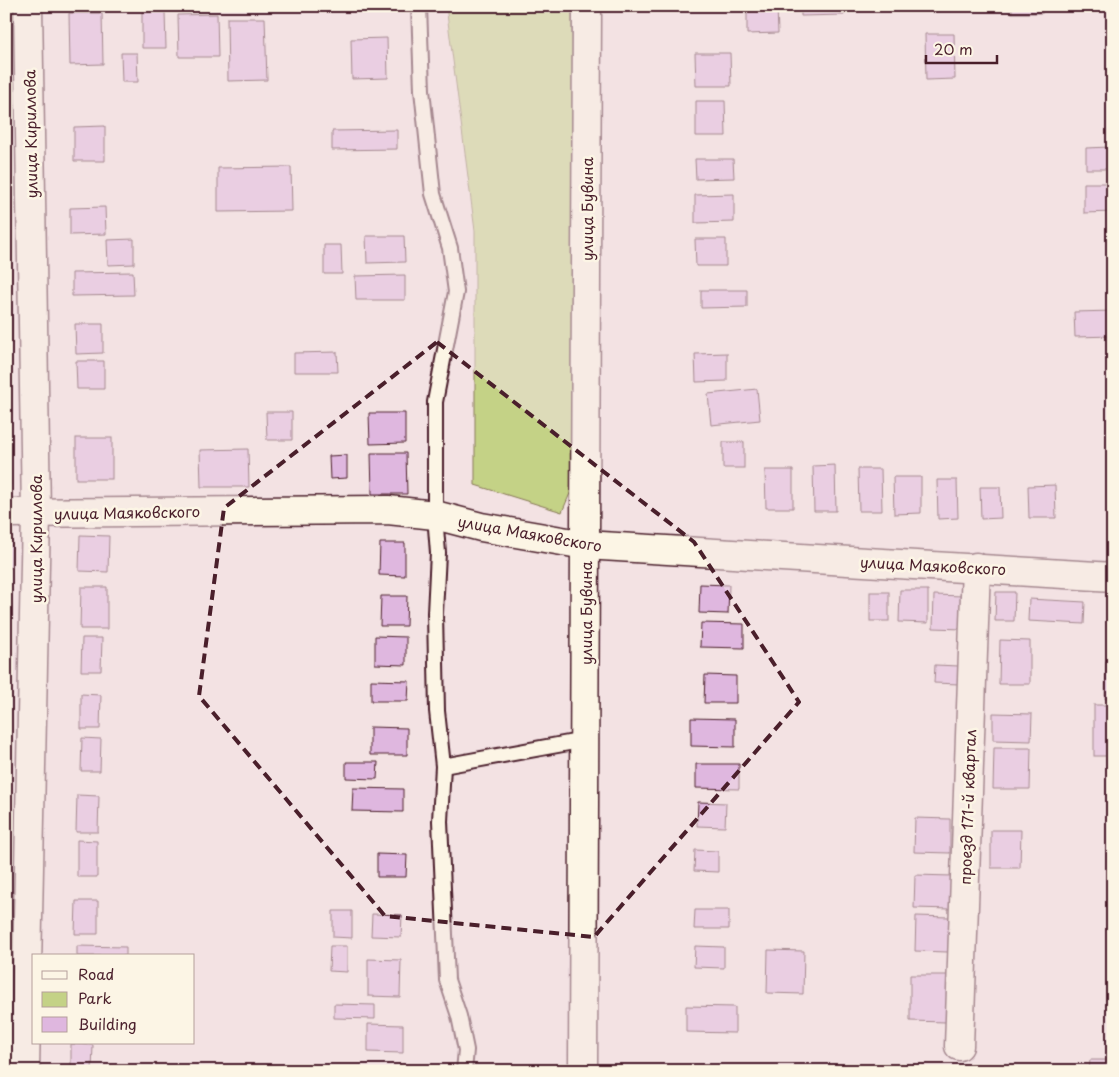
<svg xmlns="http://www.w3.org/2000/svg" width="1119" height="1077" viewBox="0 0 1119 1077" font-family="'Playpen Sans',sans-serif">
<style>
.green{fill:#c4d286;stroke:#877858}
.building{fill:#dfb7df;stroke:#4a1f2b}
.lines{fill:none;stroke-linecap:round;stroke-linejoin:round}
.service-casing{stroke:#4a1f2b;stroke-width:18}
.minor-casing{stroke:#4a1f2b;stroke-width:31}
.service{stroke:#fcf5e5;stroke-width:14}
.minor{stroke:#fcf5e5;stroke-width:28}
.marked{fill:none;stroke:#4a1f2b;stroke-width:4;stroke-dasharray:10 6;stroke-linejoin:round}
.labels{text-anchor:middle;dominant-baseline:central;stroke-width:5;stroke-linejoin:round;paint-order:stroke}
.street-label{font-size:15px;fill:#4a1f2b;stroke:#fcf5e5}
</style>
<rect width="100%" height="100%" fill="#f3e2e3"/>
<filter id="ink" filterUnits="userSpaceOnUse"><feTurbulence type="fractalNoise" baseFrequency=".02" numOctaves="2"/><feDisplacementMap in="SourceGraphic" scale="10" xChannelSelector="R" yChannelSelector="G"/><feConvolveMatrix kernelMatrix="1 2 1 2 8 2 1 2 1" color-interpolation-filters="sRGB"/></filter>
<g filter="url(#ink)">
<path class="green" d="M446,6H572L574,484L562,512L475,485V231Z"/>
<g class="building">
<path d="M747,6H777L778,33L747,34Z"/>
<path d="M801,6H844V15L801,16Z"/>
<path d="M926,6H960V10L926,11Z"/>
<rect x="1012" y="6" width="30" height="7"/>
<path d="M142,12H165L166,48H142Z"/>
<path d="M69,13H102L103,64L70,65Z"/>
<path d="M217,14L218,57H179L178,15Z"/>
<path d="M227,18H265L267,80L228,81Z"/>
<path d="M925,34H954L955,79L926,80Z"/>
<path d="M387,38L388,78L352,79L351,39Z"/>
<path d="M121,53H137L138,82H122Z"/>
<path d="M695,53H730L731,86H696Z"/>
<path d="M696,101H725L726,136H696Z"/>
<path d="M105,126V161H74V127Z"/>
<path d="M397,130V149L332,150V131Z"/>
<path d="M1110,147V169H1086V148Z"/>
<path d="M695,159H733L734,178L696,179Z"/>
<path d="M291,167L292,211L218,212V168Z"/>
<path d="M1084,183H1113V212L1084,213Z"/>
<path d="M734,194V222L695,223V195Z"/>
<path d="M105,207L106,234L70,235V208Z"/>
<path d="M366,236H404L405,262L367,263Z"/>
<path d="M134,239V264L108,265L107,240Z"/>
<path d="M695,239H726V266H696Z"/>
<path d="M324,245H341L342,274H324Z"/>
<path d="M133,272L134,295L72,296V273Z"/>
<path d="M405,275V300H356L355,276Z"/>
<path d="M701,290H747V307L701,308Z"/>
<path d="M1113,311V336L1075,337L1074,312Z"/>
<rect x="6" y="318" width="6" height="25"/>
<path d="M75,324H103V353L76,354Z"/>
<path d="M337,352L338,372H294V353Z"/>
<path d="M727,353V381L696,382L695,354Z"/>
<path d="M76,361H104V389H77Z"/>
<path d="M757,389L760,420L711,425L708,394Z"/>
<path d="M266,412H292V440H267Z"/>
<path d="M369,413H405V443L370,444Z"/>
<rect x="76" y="438" width="36" height="41"/>
<rect x="723" y="442" width="21" height="26"/>
<path d="M6,449H10L11,485H6Z"/>
<path d="M248,449L249,487H201L200,450Z"/>
<path d="M371,453H406L407,494H372Z"/>
<path d="M347,455V478L330,479L329,456Z"/>
<path d="M835,465L836,511H814L813,466Z"/>
<path d="M858,469H881L882,511H859Z"/>
<path d="M765,470H793V508H766Z"/>
<path d="M893,477H921V513L894,514Z"/>
<path d="M937,480H957L958,518L938,519Z"/>
<path d="M1055,485L1056,518H1029L1028,486Z"/>
<path d="M980,487H1000L1001,518L981,519Z"/>
<rect x="1108" y="503" width="5" height="27"/>
<path d="M6,532H12L11,568L6,567Z"/>
<path d="M80,535L109,536L108,572L79,571Z"/>
<path d="M380,543H405V576L379,575Z"/>
<path d="M700,584L729,585L728,614L699,613Z"/>
<path d="M81,587H107V629H80Z"/>
<path d="M900,590H928V623L899,622Z"/>
<rect x="870" y="592" width="19" height="29"/>
<path d="M996,592H1015L1014,621H995Z"/>
<path d="M934,595L963,596L962,629L933,628Z"/>
<path d="M381,596H407L406,626H380Z"/>
<path d="M1029,599L1085,602L1084,624L1028,621Z"/>
<path d="M701,623L744,624V648L700,647Z"/>
<path d="M375,636L406,637V665L375,664Z"/>
<path d="M82,638H102L101,671H81Z"/>
<path d="M1000,640L1030,641V684H999Z"/>
<path d="M1106,661H1113V699H1105Z"/>
<path d="M935,665L959,666V684L934,683Z"/>
<path d="M705,675L736,676V703H704Z"/>
<path d="M371,680L409,681L408,701H371Z"/>
<path d="M81,694L101,695L100,729H81Z"/>
<rect x="1094" y="705" width="19" height="51"/>
<path d="M993,713L1032,714L1031,741L993,740Z"/>
<path d="M691,718L735,719V747L691,746Z"/>
<path d="M370,727L407,728V755H370Z"/>
<path d="M82,738L101,739L100,771H81Z"/>
<path d="M6,744H10L9,782H6Z"/>
<path d="M994,748H1031L1030,789H993Z"/>
<path d="M346,762H378L377,779L346,778Z"/>
<path d="M696,764H739V789L696,788Z"/>
<path d="M353,788L403,789V812L352,811Z"/>
<path d="M77,795L99,796L98,832H76Z"/>
<path d="M698,802L726,803L725,827L697,826Z"/>
<path d="M915,818L950,819V853L914,852Z"/>
<path d="M991,830H1021L1020,868H991Z"/>
<path d="M77,840L97,841V877H77Z"/>
<path d="M695,850L718,851V872L694,871Z"/>
<path d="M377,854L407,855L406,877H377Z"/>
<path d="M915,875L952,876L951,909L914,908Z"/>
<path d="M76,901H98V934H75Z"/>
<path d="M695,910H729V929H694Z"/>
<path d="M333,911H352V938L333,937Z"/>
<path d="M372,914L402,915L401,937L371,936Z"/>
<path d="M916,916L949,917L948,952L915,951Z"/>
<path d="M77,946L126,947V956H77Z"/>
<path d="M330,946H347V972L329,971Z"/>
<path d="M695,946L724,947V968L694,967Z"/>
<path d="M768,950L804,951L803,994L767,993Z"/>
<path d="M368,959L401,960L400,997L368,996Z"/>
<path d="M910,975H947L946,1022L910,1021Z"/>
<path d="M334,1004L375,1005V1019L334,1018Z"/>
<path d="M686,1006L735,1007V1033L686,1032Z"/>
<path d="M368,1024L403,1025V1053L368,1052Z"/>
<path d="M71,1044L93,1045L92,1071H71Z"/>
<path d="M1090,1060H1113V1071H1089Z"/>
</g>
<g class="lines">
<defs>
<g id="service">
<path d="M419,6L422,90L433,194L450,248L456,292L435,402V515L438,553L435,613L437,711L443,766L440,821L447,980L459,1016L466,1050L464,1071"/>
<path d="M443,766L585,740"/>
</g>
<g id="minor">
<path d="M6,513L388,510L435,515L481,527L585,545L1113,577"/>
<path d="M959,1046L976,567"/>
<path d="M25,1071L36,513L28,6"/>
<path d="M583,1071L587,6"/>
</g>
</defs>
<use href="#service" class="service-casing"/>
<use href="#minor" class="minor-casing"/>
<use href="#service" class="service"/>
<use href="#minor" class="minor"/>
</g>
</g>
<path d="M0 0H1119V1077H0ZM437,342L694,542L799,702L594,937L385,916L199,696L224,508Z" fill="#f3e2e3" fill-opacity=".55" fill-rule="evenodd"/>
<path class="marked" d="M437,342L694,542L799,702L594,937L385,916L199,696L224,508Z"/>
<g class="labels">
<g class="street-label">
<text transform="translate(30 134) rotate(-91)">улица Кириллова</text>
<text transform="translate(586 209) rotate(-90)">улица Бувина</text>
<text transform="translate(127 512) rotate(-1)">улица Маяковского</text>
<text transform="translate(530 533) rotate(10)">улица Маяковского</text>
<text transform="translate(35 539) rotate(-90)">улица Кириллова</text>
<text transform="translate(933 565) rotate(3)">улица Маяковского</text>
<text transform="translate(585 613) rotate(-90)">улица Бувина</text>
<text transform="translate(967 807) rotate(-88)">проезд 171-й квартал</text>
</g>
</g>
<rect width="1119" height="1077" fill="none" stroke="#fcf5e5" stroke-width="25"/>
<rect x="12" y="12" width="1094" height="1052" fill="none" stroke="#4a1f2b" stroke-width="2" filter="url(#ink)"/>
<rect x="32" y="954" width="162" height="90" fill="#fcf5e5" stroke="#b59f9b"/>
<rect x="42" y="971" width="25" height="8" fill="#fcf5e5" stroke="#b59f9b"/>
<text x="78" y="980" font-size="15" fill="#4a1f2b">Road</text>
<rect x="42" y="992" width="25" height="15" fill="#c4d286" stroke="#b59f9b"/>
<text x="78" y="1004" font-size="15" fill="#4a1f2b">Park</text>
<rect x="42" y="1017" width="25" height="15" fill="#dfb7df" stroke="#b59f9b"/>
<text x="78" y="1030" font-size="15" fill="#4a1f2b">Building</text>
<path d="M926 55v8h71v-8" fill="none" stroke="#4a1f2b" stroke-width="2.5"/>
<text x="934" y="55" font-size="15" fill="#4a1f2b" stroke="#fcf5e5" stroke-width="4" paint-order="stroke">20 m</text>
</svg>
